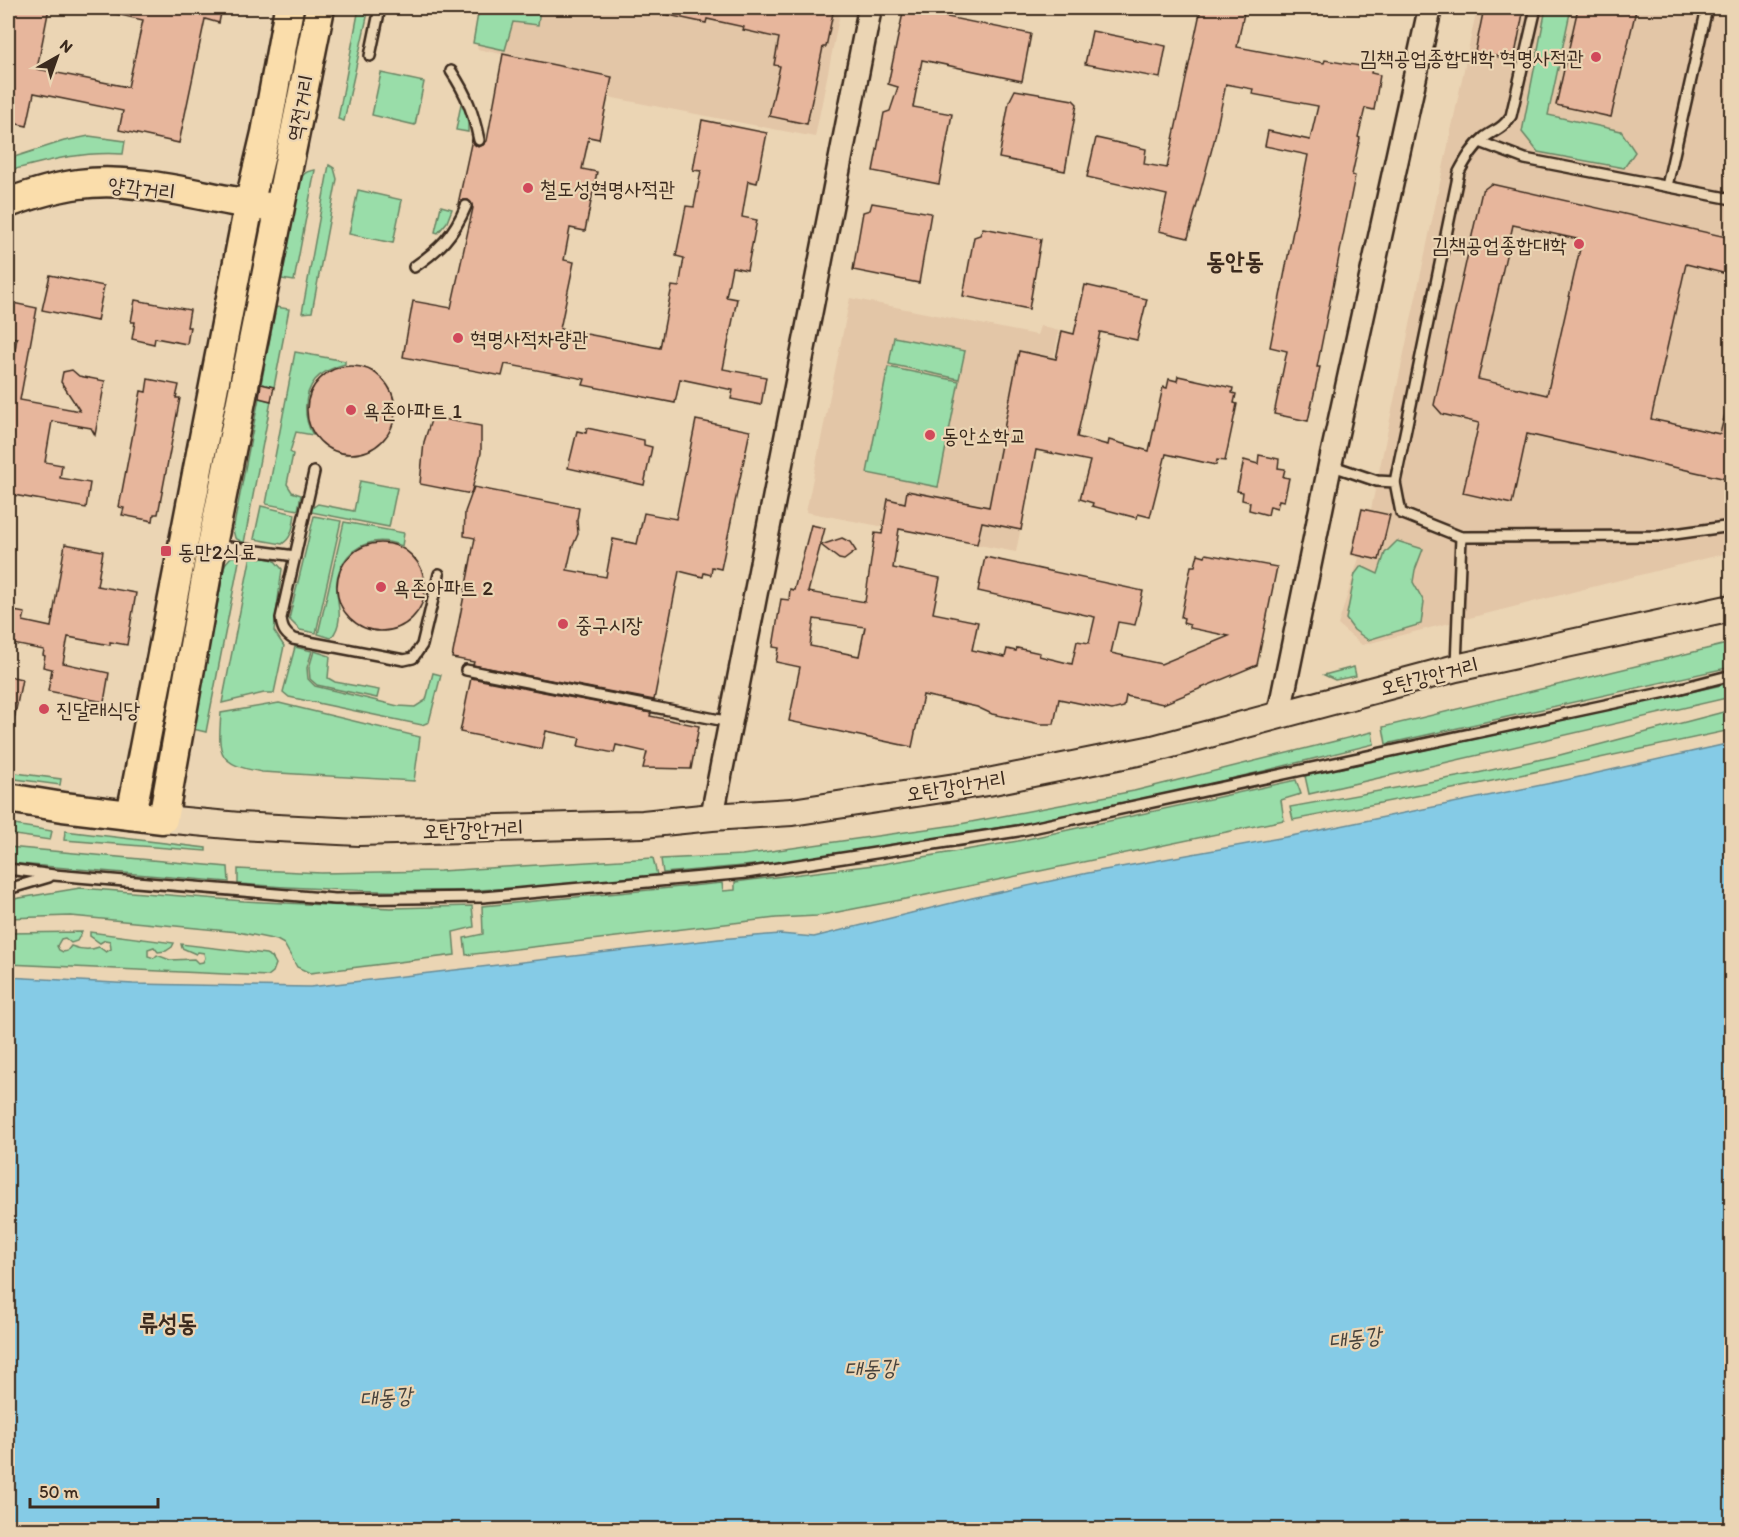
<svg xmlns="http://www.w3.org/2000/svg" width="1739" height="1537" viewBox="0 0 1739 1537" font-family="Itim,'Poor Story',sans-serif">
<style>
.built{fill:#e3c6a7}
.green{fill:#99dda9;stroke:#6a8464;stroke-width:1.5}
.water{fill:#85cbe6;stroke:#678b96;stroke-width:1.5}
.building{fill:#e7b69c;stroke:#3b2a1e;stroke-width:1.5;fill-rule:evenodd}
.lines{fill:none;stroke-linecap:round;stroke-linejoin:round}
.service-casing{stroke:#3b2a1e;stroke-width:14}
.tertiary-casing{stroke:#3b2a1e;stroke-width:27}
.secondary-casing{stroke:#3b2a1e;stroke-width:30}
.primary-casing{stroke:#3b2a1e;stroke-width:33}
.service{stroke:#ebd5b4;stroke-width:9}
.tertiary{stroke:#ebd5b4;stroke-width:22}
.secondary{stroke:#ebd5b4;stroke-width:26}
.primary{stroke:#faddab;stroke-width:28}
.poi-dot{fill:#d1495b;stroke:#ebd5b4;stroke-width:2}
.labels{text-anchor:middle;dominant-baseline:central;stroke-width:4.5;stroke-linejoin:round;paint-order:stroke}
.poi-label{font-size:21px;fill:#3b2a1e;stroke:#ebd5b4;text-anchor:start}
.street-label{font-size:21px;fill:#3b2a1e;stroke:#ebd5b4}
.water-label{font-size:22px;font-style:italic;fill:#46423c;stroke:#ebd5b4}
.quarter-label{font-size:24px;font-weight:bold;fill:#3b2a1e;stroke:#ebd5b4}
</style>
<rect width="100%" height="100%" fill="#ebd5b4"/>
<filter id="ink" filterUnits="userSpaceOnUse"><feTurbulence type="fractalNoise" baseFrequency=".0167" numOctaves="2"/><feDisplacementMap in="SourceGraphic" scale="12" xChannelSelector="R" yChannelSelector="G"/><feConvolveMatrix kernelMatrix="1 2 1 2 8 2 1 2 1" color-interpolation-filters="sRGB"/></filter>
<g filter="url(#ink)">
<g class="built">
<path d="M485,8H841L815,137L608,97L611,77L477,49Z"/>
<path d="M1477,8H1731V552L1362,645L1338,625L1359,558L1350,555L1361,507L1371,509L1377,481Z"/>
<path d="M850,298L1037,335L1040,326L1059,331L1016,552L806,512Z"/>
</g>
<g class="green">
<path d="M359,8H369L344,121L338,119Z"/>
<path d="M479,8H540L538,25L513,22L505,50L473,43Z"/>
<path d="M1546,8H1571L1548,115L1621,131L1635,152L1624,168L1538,152L1522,132Z"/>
<path d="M381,73L424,82L415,125L372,115Z"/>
<path d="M461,104L464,105L468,118V132L456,130Z"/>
<path d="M89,136L125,141L123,154C81,151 47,161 8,171V159L64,141Z"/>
<path d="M329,165L334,168L337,179L312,312L302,313Z"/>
<path d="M315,170L294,281L281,279L300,181C303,173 307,171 315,170Z"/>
<path d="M358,190L402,200L393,243L349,234Z"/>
<path d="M441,206L452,209L447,222L438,233L435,232Z"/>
<path d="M276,307L289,309L274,387L261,384Z"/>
<path d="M894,337L965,351L959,379L889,364Z"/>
<path d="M295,352L345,361V364C334,367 323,371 315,380C303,395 303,419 313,435L296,432L290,452L293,454L287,484L292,492L301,495L298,510L266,504Z"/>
<path d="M888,367L959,381L938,487L867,473Z"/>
<path d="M259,398L271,401L244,543L235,538L233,530Z"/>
<path d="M360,481L397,488L389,527L311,512L312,508L318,504L354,511Z"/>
<path d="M261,506L295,514C293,526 293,537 282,544L254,539Z"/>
<path d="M314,516L341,521L316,633L300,630L289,619Z"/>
<path d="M344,522L404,533L402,546C390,541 378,539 366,544C346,551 334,572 337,593C339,609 343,624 331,638L318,634Z"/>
<path d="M1397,541L1423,549L1415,570L1413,582L1424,602L1421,624L1368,640L1354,630L1346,619L1355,574L1361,566L1378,574L1385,553Z"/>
<path d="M251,555L274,560L282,569L274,631L284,646L274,693H264L222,703Z"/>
<path d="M240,556L206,732L193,729L225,564L231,557Z"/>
<path d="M1731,643V667L1386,744L1383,727Z"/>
<path d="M295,647L312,651L307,668L308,679L315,686L398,706L415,707L426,700L433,673L441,675L429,722L422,725L289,697L283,692Z"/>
<path d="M314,651L330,656L328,678L335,682L379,690L377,698L317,685L310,679L309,668Z"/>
<path d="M1354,667L1356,676L1335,680L1324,675Z"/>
<path d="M1731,683V697L1309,794L1305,776Z"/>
<path d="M279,703L420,737L414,781L262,772C217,764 218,755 221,713Z"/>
<path d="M1731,710V730L1473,785L1293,820L1290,807L1473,774L1556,756Z"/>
<path d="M1372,732L1374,744L1206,785L1022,824L778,863L663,873L661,859L742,855L955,825L1134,791Z"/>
<path d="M8,772L61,779L60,785L8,778Z"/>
<path d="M1296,780L1301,794L1281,800L1284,820L921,896L817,916L776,918L466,955L464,938L483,934L482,906L722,883L723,891L735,890V882L882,864L1018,841Z"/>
<path d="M8,824L52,831L50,840L8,834Z"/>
<path d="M65,831L206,848V851L64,840Z"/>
<path d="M8,847L228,867L229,882L8,863Z"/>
<path d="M653,858L657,875C604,880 551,887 498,889C411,894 325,890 238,884V869L321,873L440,871Z"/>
<path d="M80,888L244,901L391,908L472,906L474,927L453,932L455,955L310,973L297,967L284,944L277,940L238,932L71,916L8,918V900Z"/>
<path d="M82,932L77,941L71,943L65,938L61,939L57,946L59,950L63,952L67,951L71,946C81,950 89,951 99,947L106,952L111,949L110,941L105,940L100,943L90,936V932L174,943L172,947L166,951L158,952L154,947L148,949V956L154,958L157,955L170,960L194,959L198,963L203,962L205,958L204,953L198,952L196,954L182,948L181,944L266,954L272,957L276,964L273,972L268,976L8,964V933Z"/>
</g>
<path class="water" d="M1731,743V1529H8V977L133,984L310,987L719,939L780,934L814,937L972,898L1088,873L1291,836L1566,780Z"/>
<g class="building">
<path d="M8,8H49L37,69L128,87L143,20L111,13L112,8H222L219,23L205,19L179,143L119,130L123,111L34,93L27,126L8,122Z"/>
<path d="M663,8H834L826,47H823L807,124L769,116L780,66L774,65L779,38L743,30L744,27L707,19L706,23L663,14Z"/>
<path d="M904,8H933L932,14L1031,34L1022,81L922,60L913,107L952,114L939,184L873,171L884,113L890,111L898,87L888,84Z"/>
<path d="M1201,8H1245L1237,47L1324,63L1325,60L1372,68L1371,73L1380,75L1374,110L1365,108L1358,137L1360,138L1352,175L1355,176L1317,367H1320L1308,421L1274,414L1287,351L1270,347L1308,155L1265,146L1268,131L1310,140L1318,106L1252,94L1253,89L1226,84L1214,141L1188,238L1159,231L1167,195L1087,177L1096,138L1146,149L1144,164L1167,168Z"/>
<path d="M1484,8H1524L1514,60L1475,52Z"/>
<path d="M1578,8H1627L1636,10L1611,117L1556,105Z"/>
<path d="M1092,31L1166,46L1160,78L1085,64Z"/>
<path d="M503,54L612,77L599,139L589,137L582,169L597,172L585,231L570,228L564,260L574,262L560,329L660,348L672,286L679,287L684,258L676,256L686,206L694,207L701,171L693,170L702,120L767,133L757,183L748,181L742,217L757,220L747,270L732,267L726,297L737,299L723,369L766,377L761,405L731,399L733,390L680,379L675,403L583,385L585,379L505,364L502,376L403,357L413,301L451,308L473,208L468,200H463L458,204L472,139L474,144L478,147L483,145L487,141Z"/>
<path d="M1015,90L1073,100L1077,104L1065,171L999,158L1009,102Z"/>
<path d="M1491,184L1731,238V275L1686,264L1651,419L1720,434L1726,410H1731V480L1527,434L1512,504L1463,493L1479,423L1442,414L1434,405L1482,191ZM1513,225L1582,240L1547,395L1478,379Z"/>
<path d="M872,203L931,213L919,283L853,270L863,212L870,210Z"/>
<path d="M983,228L1041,239L1029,309L963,296L974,237L980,235Z"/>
<path d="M50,275L104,286L97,321L42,310Z"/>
<path d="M1085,285L1147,299L1137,340L1100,332L1077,437L1108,445L1109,440L1149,451L1163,387L1167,388L1169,379L1177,381L1178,376L1233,388L1232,393L1236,394L1234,403L1237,404L1225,461L1217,460L1216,465L1166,454L1150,517L1138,514L1137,518L1092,506L1093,503L1080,499L1090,461L1036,450L1021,530L982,522L977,544L899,529L893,568L940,578L933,613L978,622L972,650L1005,657L1007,649L1016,651L1017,648L1040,653L1039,656L1072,664L1077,641L1089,643L1095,617L978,591L985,557L1143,591L1135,625L1118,622L1111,653L1161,664L1229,636L1190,628V625L1183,623L1184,618L1181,617L1191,566H1195L1198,554L1205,556L1206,554L1277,567L1257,665L1163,704L1126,696L1124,707L1112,710L1059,699L1054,724H1040L992,714L977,707L923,695L912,747L789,721L800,667L776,662L779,648L773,647L781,599L789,600L790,589L794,590L811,525L825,528L808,592L865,602L875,533L882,534L888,499L905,503L907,491L989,507L1019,351L1056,359L1062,331L1074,334ZM814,619L865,627L859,656L810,646Z"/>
<path d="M135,300L190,310L187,327H190L187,344L155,338L154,344L132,339L135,322H131Z"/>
<path d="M8,302L37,308L20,400L80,411L61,382L63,372L72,370L79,376L105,381L95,435L91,428L52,421L45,462L62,465L60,478L90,483L86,508L8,494V390L17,338L8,337Z"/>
<circle cx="351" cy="410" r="44"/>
<path d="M148,379L179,385L176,398H180L158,514H154L153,521L122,515L124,508L119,507L141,391L146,392Z"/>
<path d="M261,384L274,387L271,401L259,398Z"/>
<path d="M432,417L481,426V453L471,494L420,484L424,442Z"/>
<path d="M696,420L750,431L721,569L712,567L711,575L704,573L703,577L679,571L654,700L473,665L474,662L452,658L475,538L464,536L465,512L474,487L579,508L577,520L578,534L572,548L567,570L606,577L613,539L637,544L644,513L676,519Z"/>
<path d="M587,428L644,440V445L652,447L644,485L568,468L577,431L586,433Z"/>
<path d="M1259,455L1279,459L1278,468L1285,469L1283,477L1289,478L1284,501L1279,500L1277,508L1270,506L1268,515L1249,510L1250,502L1242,500L1243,492L1237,491L1244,460L1258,464Z"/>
<path d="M1362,509L1390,515L1379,560L1352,554Z"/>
<path d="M842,538L850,542L856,551L844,560L839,559L821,545Z"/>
<circle cx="381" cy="587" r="44"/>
<path d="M65,544L103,551L97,586L136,593L127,645L110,642V645L68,637L63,663L109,673L104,702L48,691L52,669L43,667L45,656L43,655L44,650L8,643V610L25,613L23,621L51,627Z"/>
<path d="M8,676L22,679L14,720L8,719Z"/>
<path d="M471,678L651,713L650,716L699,726L691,769L643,768L647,752L616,745L614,753L578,746L580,738L546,731L542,749L460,732Z"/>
</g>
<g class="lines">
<defs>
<g id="service">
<path d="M370,56L380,8"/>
<path d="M451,71C467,95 473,112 479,140"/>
<path d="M1480,142L1525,159L1732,199"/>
<path d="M1667,186L1707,8"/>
<path d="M414,267C439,250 454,235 466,206"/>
<path d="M1330,465L1377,481L1395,482L1401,513L1461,537L1660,536L1732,526"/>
<path d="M314,472L281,618C282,628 284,633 293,639L404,660L413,658L422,645L439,574"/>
<path d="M1395,482L1459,172C1466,159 1473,147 1485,137C1498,128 1501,130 1511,116L1536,8"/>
<path d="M214,545L295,556"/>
<path d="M1456,666L1461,537"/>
<path d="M466,670L730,722"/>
<path d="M8,869L54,875L335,899L483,897L746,873L1018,831L1666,692L1732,675"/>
<path d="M8,889L49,877"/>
</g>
<g id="tertiary">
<path d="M1279,714L1330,465L1430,8"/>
<path d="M712,817L870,8"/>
</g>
<path id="secondary" d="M163,819L239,826L359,832L643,824L712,817L792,812L988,782L1153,749L1456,668L1732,608"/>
<g id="primary">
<path d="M8,203C30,195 55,187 79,184C142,176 206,199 268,207"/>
<path d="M8,798L63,807L163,819L212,545L320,8"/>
<path d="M131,815L249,205L266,133L289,8"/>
</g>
</defs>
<use href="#service" class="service-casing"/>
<use href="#tertiary" class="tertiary-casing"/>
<use href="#secondary" class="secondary-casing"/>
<use href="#primary" class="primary-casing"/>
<use href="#service" class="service"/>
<use href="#tertiary" class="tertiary"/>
<use href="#secondary" class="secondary"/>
<use href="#primary" class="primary"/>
</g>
</g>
<g class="poi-dot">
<circle cx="1596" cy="57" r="6"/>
<circle cx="528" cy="188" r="6"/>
<circle cx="1579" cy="244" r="6"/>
<circle cx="458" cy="338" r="6"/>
<circle cx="351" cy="410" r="6"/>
<circle cx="930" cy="435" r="6"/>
<rect x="160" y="545" width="12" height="12" rx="3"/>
<circle cx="381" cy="587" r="6"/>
<circle cx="563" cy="624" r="6"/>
<circle cx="44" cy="709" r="6"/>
</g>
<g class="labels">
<g class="poi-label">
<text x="1584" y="57" text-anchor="end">김책공업종합대학 혁명사적관</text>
<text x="540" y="188">철도성혁명사적관</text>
<text x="1567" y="244" text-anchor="end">김책공업종합대학</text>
<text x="470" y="338">혁명사적차량관</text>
<text x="363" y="410">욕존아파트 1</text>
<text x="942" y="435">동안소학교</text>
<text x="178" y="551">동만2식료</text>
<text x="393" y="587">욕존아파트 2</text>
<text x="575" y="624">중구시장</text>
<text x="56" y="709">진달래식당</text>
</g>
<g class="street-label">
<text transform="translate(300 108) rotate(-79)">역전거리</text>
<text transform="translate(142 188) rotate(7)">양각거리</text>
<text transform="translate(1429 676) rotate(-14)">오탄강안거리</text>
<text transform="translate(956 786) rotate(-9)">오탄강안거리</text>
<text transform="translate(473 829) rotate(-2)">오탄강안거리</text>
</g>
<g class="water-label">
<text transform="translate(1355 1338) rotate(-7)">대동강</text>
<text transform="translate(871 1368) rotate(-2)">대동강</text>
<text transform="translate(386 1397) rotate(-5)">대동강</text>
</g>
<g class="quarter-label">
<text x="1235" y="260">동안동</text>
<text x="168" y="1322">류성동</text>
</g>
</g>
<rect width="1739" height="1537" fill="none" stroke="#ebd5b4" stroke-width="30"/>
<rect x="15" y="15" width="1709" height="1507" fill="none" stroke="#3b2a1e" stroke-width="2" filter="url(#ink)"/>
<g transform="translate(57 57) rotate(40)" stroke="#ebd5b4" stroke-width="4.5" paint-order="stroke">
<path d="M0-4.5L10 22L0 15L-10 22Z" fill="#3b2a1e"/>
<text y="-9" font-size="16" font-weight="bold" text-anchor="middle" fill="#3b2a1e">N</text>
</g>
<path d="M30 1498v9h128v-9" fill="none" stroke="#3b2a1e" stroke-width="3"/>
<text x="39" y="1498" font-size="18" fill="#3b2a1e" stroke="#ebd5b4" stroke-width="4.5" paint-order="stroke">50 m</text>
</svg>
